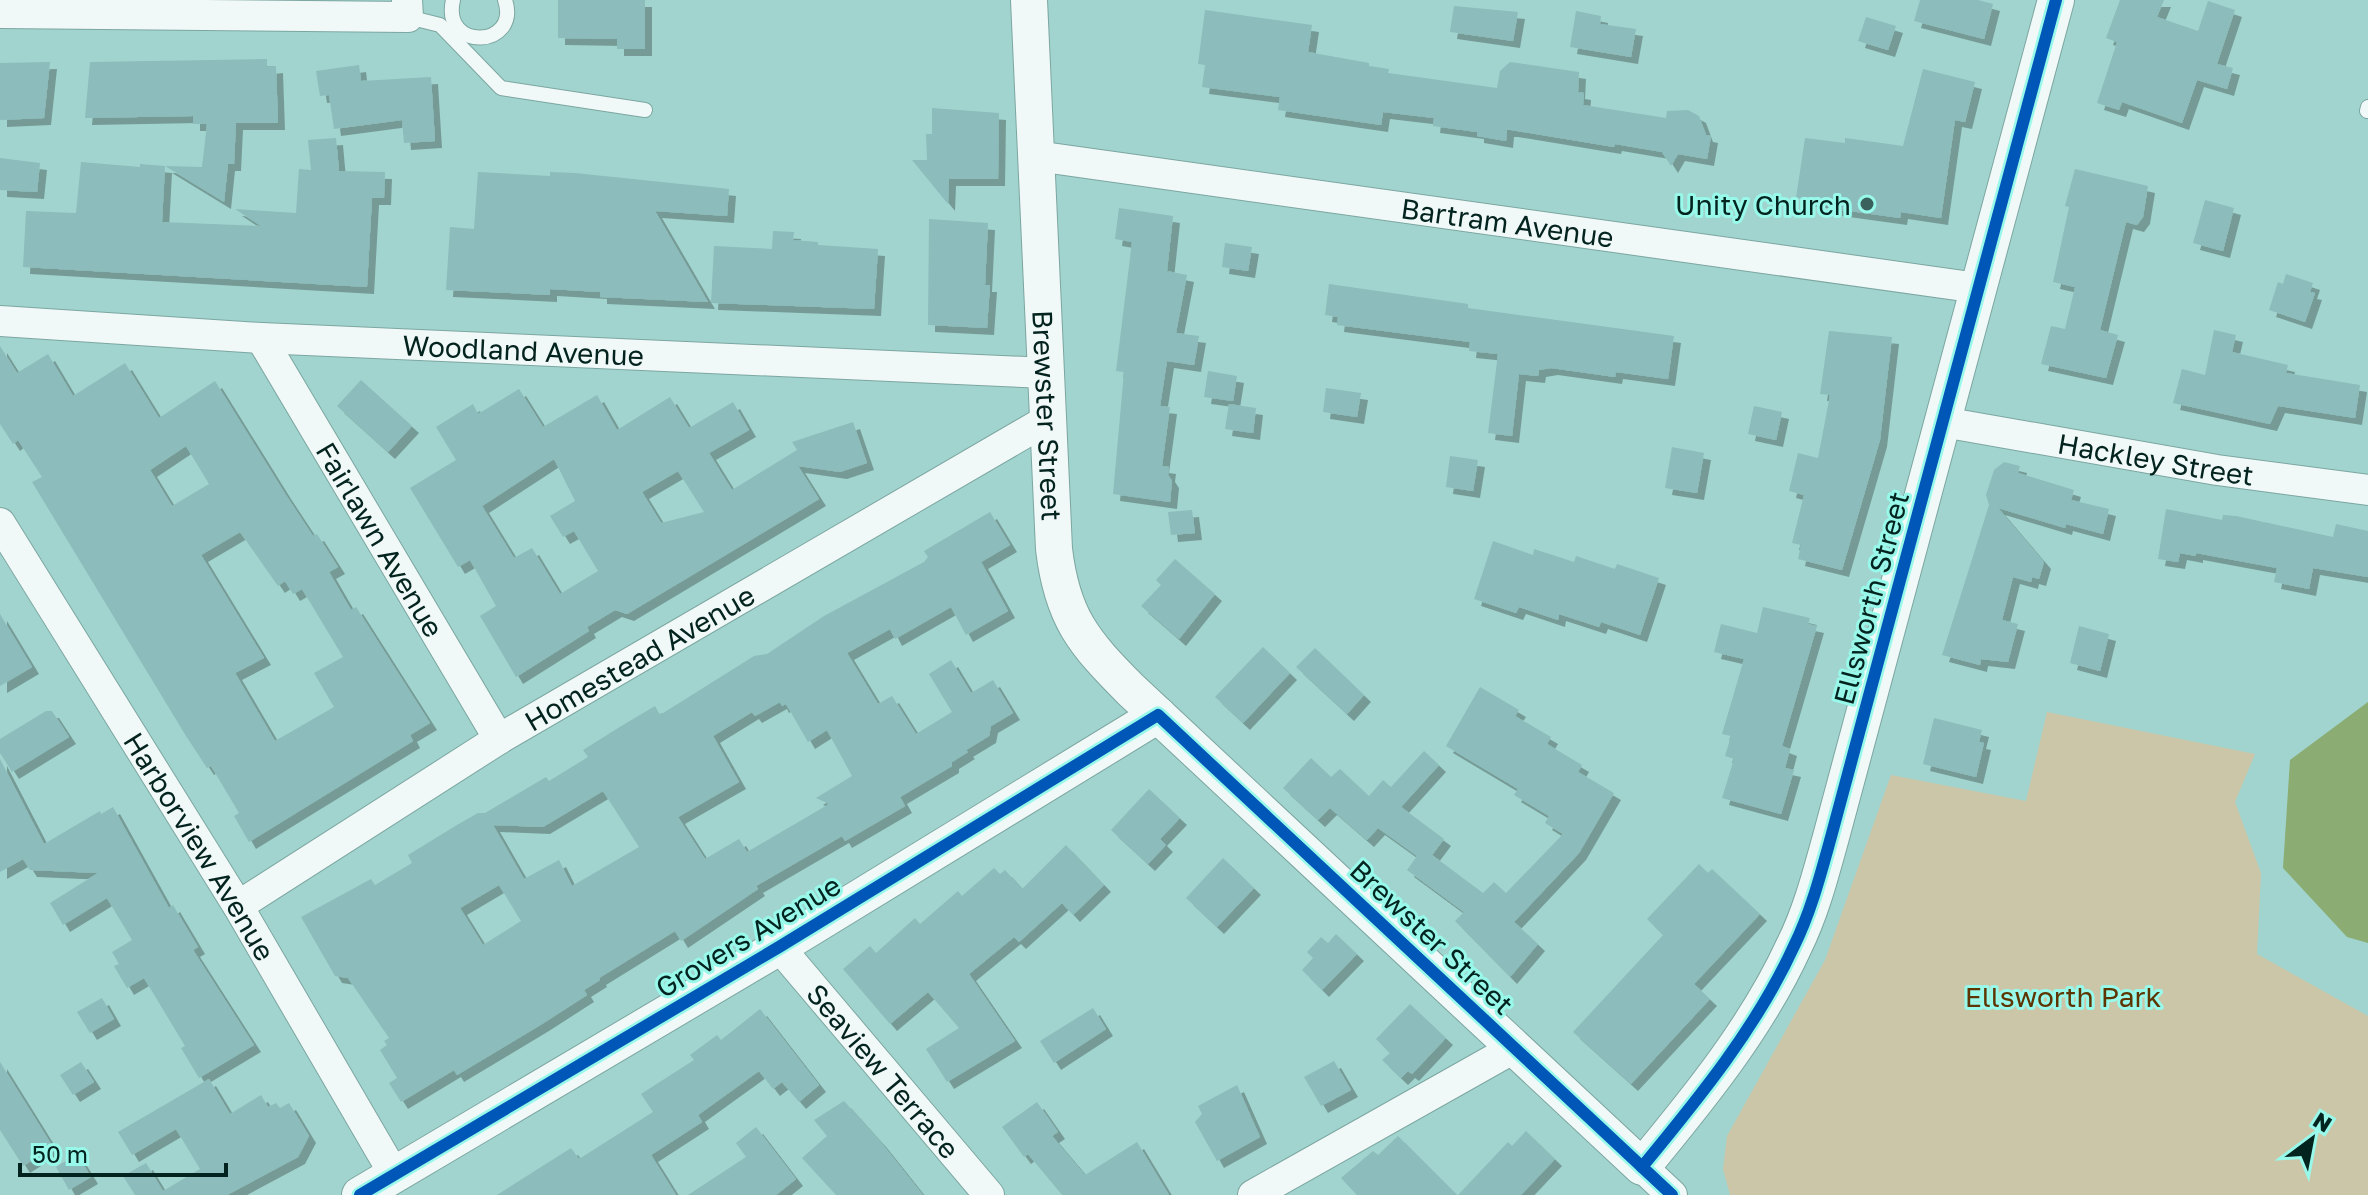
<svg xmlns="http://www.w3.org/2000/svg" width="2368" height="1195" viewBox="0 0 2368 1195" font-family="'Golos Text',sans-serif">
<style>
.green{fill:#ccc6a8}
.water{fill:#8bac72}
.building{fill:#8cbcbb;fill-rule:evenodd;filter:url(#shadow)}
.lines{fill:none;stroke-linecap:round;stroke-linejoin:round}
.service-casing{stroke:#7ca6a1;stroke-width:16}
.minor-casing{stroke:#7ca6a1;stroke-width:32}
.tertiary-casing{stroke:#7ca6a1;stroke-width:38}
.service{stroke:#f1f9f8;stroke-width:14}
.minor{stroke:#f1f9f8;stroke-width:30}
.tertiary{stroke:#f1f9f8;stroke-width:36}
.cycleway-casing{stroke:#98f8ea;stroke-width:17}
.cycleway{stroke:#0057b8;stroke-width:12}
.poi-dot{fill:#3a615c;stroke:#98f8ea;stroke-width:3}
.labels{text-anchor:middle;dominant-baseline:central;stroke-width:6;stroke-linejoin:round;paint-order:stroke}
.poi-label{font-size:28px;fill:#03231f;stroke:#98f8ea;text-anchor:end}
.street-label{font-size:28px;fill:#03231f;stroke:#98f8ea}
.park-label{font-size:28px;fill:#5e3400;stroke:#98f8ea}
</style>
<defs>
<filter id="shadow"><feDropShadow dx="7" dy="7" stdDeviation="0" flood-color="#0004"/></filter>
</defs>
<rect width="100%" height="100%" fill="#a1d4ce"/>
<path class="green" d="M2047,712L2255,754L2235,802L2261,873L2257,954L2368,1016V1195H1730L1723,1169L1727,1136L1825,960L1891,775L2026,801Z"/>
<path class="water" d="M2368,702V943L2347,937L2283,868L2290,760Z"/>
<g class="building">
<path d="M558,0H645V49H617V39L558,38Z"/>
<path d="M1920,0H1978L1993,4L1984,39L1914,21Z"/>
<path d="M2120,0H2164L2157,17L2198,31L2208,1L2235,10L2217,64L2233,68L2227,89L2197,80L2182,123L2122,102L2119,110L2097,103L2117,42L2106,38Z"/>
<path d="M1454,6L1518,12L1513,41L1450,32Z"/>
<path d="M1205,10L1312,25L1308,52L1369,63V66L1389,69L1388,73L1497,88L1500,71L1510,62L1579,72L1578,92L1584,93L1583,105L1666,118L1667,111L1688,110L1699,116L1706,135L1711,136L1707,159L1678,154L1671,166L1662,152L1615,144L1614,147L1511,130H1507L1506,141L1477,136V132L1433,126L1434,118L1383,112L1381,125L1278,110L1280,97L1202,87L1205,65L1198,64Z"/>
<path d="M1576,11L1601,16L1600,24L1636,29L1631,57L1570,47Z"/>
<path d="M1866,17L1896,26L1888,50L1858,41Z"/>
<path d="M267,59V67L276,66L278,123H236L234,164H228L224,202L165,166L202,167L207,124H193V116L85,118L90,62Z"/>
<path d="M50,62L44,118L0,120V63Z"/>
<path d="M359,65L361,81L431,77L435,141L404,143L402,120L334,129L329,95L320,96L316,71Z"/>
<path d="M1923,69L1975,82L1965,122L1955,120L1941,218L1901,212L1900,218L1835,209V203L1796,198L1805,138L1845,143V138L1903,146Z"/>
<path d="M932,108L999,113L998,179H949L948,204L912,160H927L926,134H932Z"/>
<path d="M336,138L339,171L385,172L384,198H372L367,287L23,267L26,211L76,213L81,162L140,167V164L165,166L162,222L261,226L235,209L296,213L299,169L311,170L308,140Z"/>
<path d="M0,158L40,163L37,192L0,190Z"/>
<path d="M2075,169L2148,186L2143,217L2137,225L2126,222L2100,330L2118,335L2106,378L2041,364L2051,326L2065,329L2075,287L2053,282L2069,207L2065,206Z"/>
<path d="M478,172L550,176V172L575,173L729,189L727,216L655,211L708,302L600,297V292L550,289V295L446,290L450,227L474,229Z"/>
<path d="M2205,200L2234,208L2223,251L2193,243Z"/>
<path d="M1119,208L1173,216L1167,271L1187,275L1176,333L1199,336L1194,365L1167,361L1160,406L1170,407L1162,466L1169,467L1168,475L1172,481L1170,502L1113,494L1124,372L1116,371L1132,242L1115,239Z"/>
<path d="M929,219L988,223L985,285H990L987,328L928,325Z"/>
<path d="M773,231L794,232L793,240L818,242V245L878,249L874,309L711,303L714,246L772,249Z"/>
<path d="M1225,243L1252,247L1248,271L1222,267Z"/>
<path d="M2286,274L2313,283L2310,292L2315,293L2305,322L2269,310L2278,282L2283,284Z"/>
<path d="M1329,284L1468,304V308L1674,336L1668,379L1616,372L1615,377L1551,368L1539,370L1538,376L1519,374L1512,436L1488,433L1498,354L1469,351L1470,342L1337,325L1338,317L1325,315Z"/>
<path d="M2214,330L2236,335L2232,352L2288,365L2286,373L2360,385L2355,418L2278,406L2270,424L2173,403L2182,369L2205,375Z"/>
<path d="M1829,331L1892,337L1880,440L1842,570L1798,559L1801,545L1792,543L1804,495L1789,491L1798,453L1818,458L1830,395L1820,394Z"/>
<path d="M0,346L17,373L48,354L73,396L125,363L159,418L215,381L284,492L313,536L317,534L338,567L329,572L351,610L356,607L430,723L410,735L413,741L249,842L234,816L239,813L211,766L207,768L186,736L32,482L42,477L18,440L13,444L0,424ZM186,446L209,484L172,506L150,470ZM240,532L278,586L285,581L293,594L302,589L343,657L314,673L334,707L275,741L235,673L264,658L201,555Z"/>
<path d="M1208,371L1237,376L1233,401L1204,397Z"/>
<path d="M361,380L412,426L388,452L337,406Z"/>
<path d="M1326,388L1361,393L1357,417L1323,412Z"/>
<path d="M519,389L543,427L597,395L617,430L670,397L689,428L733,402L749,430L709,453L732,490L797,450L792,442L853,422L867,463L840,472L798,466L819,499L627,614L615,610L587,627L589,631L516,677L480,616L496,606L470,560L458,567L410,488L456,460L436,427L473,404L478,414ZM554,459L575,501L550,516L563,537L574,531L598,571L560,594L532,548L514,558L482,506ZM678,471L704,512L661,523L642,492Z"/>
<path d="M1229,404L1256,408L1253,433L1225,429Z"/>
<path d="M1754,406L1782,412L1776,440L1748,434Z"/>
<path d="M1672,447L1704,453L1697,493L1665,488Z"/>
<path d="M1450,456L1478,460L1473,491L1446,487Z"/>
<path d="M2004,462L2020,466L2018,473L2074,490L2071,500L2109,509L2103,534L2066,524L2065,528L1998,508L2044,562L2039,579L2032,577L2031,582L2013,577L2002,620L2018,624L2008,662L1981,659L1980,665L1942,655L1989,505L1986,495L1994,470Z"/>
<path d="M2166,509L2222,520L2223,515L2236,516L2333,537L2336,524L2368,531V577L2313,568L2309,589L2274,582L2277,568L2196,553V556L2180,553L2178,562L2158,559Z"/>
<path d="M1192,510L1195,533L1171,535L1168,512Z"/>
<path d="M990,512L1010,545L981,562L1008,611L966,635L951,607L895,639L890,629L847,653L878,704L892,696L916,734L952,712L929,674L951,660L971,693L993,680L1013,713L991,726L989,736L966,750L968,752L952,762V766L900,797L905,806L845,841L842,836L756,886L758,889L681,941L675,931L599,978L600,980L584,990L587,995L542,1024L457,1075L454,1070L401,1102L389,1083L397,1078L380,1050L387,1045L384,1041L389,1038L348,978L335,976L301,917L371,879L375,885L412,863L408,855L457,825L478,813H485L546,777L549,781L588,757L583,750L623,725L655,706L660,715L754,656L767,654L824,616L924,562L928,557L924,551ZM780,702L782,706L786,704L808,742L827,730L852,776L816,798L829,804L747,852L739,839L705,859L678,817L739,782L713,736L752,712L755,716ZM603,791L639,847L572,886L559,860L524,879L493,825L543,827ZM499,885L521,921L483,945L460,908Z"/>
<path d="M1493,541L1533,555L1534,549L1574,562L1576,556L1615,569L1617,564L1659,578L1640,635L1601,622L1599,627L1559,614L1558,620L1519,607L1516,613L1474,599Z"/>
<path d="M1175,559L1215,594L1179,639L1141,606L1161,585L1156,580Z"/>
<path d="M1763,607L1810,618L1808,624L1817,626L1782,746L1790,749L1785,768L1794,770L1781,814L1722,798L1734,759L1725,756L1731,736L1722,734L1744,659L1714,652L1721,624L1757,633Z"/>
<path d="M0,614L32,667L0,686Z"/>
<path d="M2079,626L2109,634L2100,671L2070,663Z"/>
<path d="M1263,647L1290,673L1243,723L1215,697Z"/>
<path d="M1315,648L1364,695L1347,714L1296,667Z"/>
<path d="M1480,687L1519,710L1515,716L1551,737L1547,744L1582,765L1578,772L1614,793L1579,853L1514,922L1538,944L1510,977L1455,921L1464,912L1407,870L1417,856L1378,828L1367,840L1330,808L1318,820L1283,788L1311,758L1331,777L1340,769L1369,796L1383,780L1391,787L1424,751L1439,765L1401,807L1444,839L1432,855L1483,893L1494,882L1506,893L1563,834L1545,823L1549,816L1514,795L1518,789L1446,746Z"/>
<path d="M46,711H52L69,737L12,772L0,753V739Z"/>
<path d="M1934,718L1982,730L1979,742L1984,743L1976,777L1923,764Z"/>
<path d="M0,759L44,844L100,811L101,814L113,807L169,908L173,905L198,947L193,950L254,1045L199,1078L181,1048L185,1046L144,978L127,988L114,966L119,964L112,952L132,940L107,898L63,925L50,903L98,873L30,870L23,859L0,872Z"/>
<path d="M1149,789L1180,818L1160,839L1166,845L1148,864L1111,830Z"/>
<path d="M1066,845L1104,885L1073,915L1062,903L1019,942L1014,937L969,974L1015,1041L947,1082L926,1049L959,1028L928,992L890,1024L843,969L870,946L876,953L915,918L920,924L958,891L962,896L994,868L1000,874L1005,870L1022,889Z"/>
<path d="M1223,858L1254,888L1217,927L1186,898Z"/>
<path d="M1699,864L1708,873L1712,869L1760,914L1694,984L1710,999L1631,1084L1573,1032L1663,935L1647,919Z"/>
<path d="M1336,934L1357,954L1322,990L1302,970L1313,958L1307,952L1321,937L1328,943Z"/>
<path d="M102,998L114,1019L90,1033L77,1012Z"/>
<path d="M1410,1004L1446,1038L1412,1074L1408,1071L1401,1078L1382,1060L1390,1053L1376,1039Z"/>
<path d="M1093,1008L1106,1029L1054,1063L1040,1041Z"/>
<path d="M760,1009L819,1085L799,1102L782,1082L773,1089L759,1071L698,1115L702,1122L651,1155L676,1195H497L571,1148L579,1159L653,1112L641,1094L694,1060L690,1055L717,1035L721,1040Z"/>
<path d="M1334,1061L1351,1090L1321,1106L1304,1077Z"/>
<path d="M0,1062L53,1147L23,1166L0,1130Z"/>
<path d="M81,1062L94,1082L73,1095L60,1075Z"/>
<path d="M209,1079L230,1114L261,1095L268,1107L276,1103L280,1108L289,1103L309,1136L298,1157L227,1195H135L123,1176L146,1163L163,1191L200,1169L176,1129L132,1155L118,1132Z"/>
<path d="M1237,1085L1260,1137L1217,1161L1195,1122L1202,1114L1198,1106Z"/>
<path d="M844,1101L880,1141L923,1195H836L802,1158L827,1136L814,1120Z"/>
<path d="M1037,1102L1058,1132L1052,1136L1085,1175L1137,1142L1169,1195H1062L1028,1154L1024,1157L1002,1127Z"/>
<path d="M756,1127L796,1179L776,1195H688L746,1157L736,1143Z"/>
<path d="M1526,1131L1555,1159L1521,1195H1458L1508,1142L1512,1146Z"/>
<path d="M1398,1136L1457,1195H1357L1341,1178L1373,1151L1378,1155Z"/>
<path d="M77,1154L91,1177L69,1190L56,1167Z"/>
</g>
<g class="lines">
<defs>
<g id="service">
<path d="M453,0C441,52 521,48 505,0"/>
<path d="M408,17L440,25L501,88L645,110"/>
<path d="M2367,111L2368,107"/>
</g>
<g id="minor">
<path d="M0,13L408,17L407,0"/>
<path id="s1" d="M1036,156L1978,288"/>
<path id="s2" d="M0,321L261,338L1047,373"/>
<path id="s3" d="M261,338L499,739"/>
<path id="s4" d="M1943,422L2217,470L2368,490"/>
<path id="s5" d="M0,523L238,906L394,1174"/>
<path id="s6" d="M238,906L499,739L1047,420"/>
<path id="s7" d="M779,947L989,1195"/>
<path d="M1642,1167L1672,1195"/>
<path d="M1253,1195L1516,1047"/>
</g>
<g id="tertiary">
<path id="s8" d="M1029,0L1054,549C1062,617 1083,642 1131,690L1642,1167C1699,1098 1757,1027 1794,946C1811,912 1821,873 1831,837L2056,0"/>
<path d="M360,1195L779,947L1158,715"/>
</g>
</defs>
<use href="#service" class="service-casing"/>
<use href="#minor" class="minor-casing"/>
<use href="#tertiary" class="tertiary-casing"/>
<use href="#service" class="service"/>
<use href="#minor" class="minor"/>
<use href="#tertiary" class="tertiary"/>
<defs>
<g id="cycleway">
<path d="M1642,1167C1699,1098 1757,1027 1794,946C1811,912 1821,873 1831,837L2056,0"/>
<path d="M360,1195L779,947L1158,715L1672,1195"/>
</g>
</defs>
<use href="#cycleway" class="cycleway-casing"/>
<use href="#cycleway" class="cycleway"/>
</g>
<circle class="poi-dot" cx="1867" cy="204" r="8"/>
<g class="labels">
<g class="poi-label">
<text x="1851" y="204">Unity Church</text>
</g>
<g class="street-label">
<text stroke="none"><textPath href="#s1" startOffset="476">Bartram Avenue</textPath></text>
<text stroke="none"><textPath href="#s2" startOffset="524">Woodland Avenue</textPath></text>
<text stroke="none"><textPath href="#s8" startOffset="416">Brewster Street</textPath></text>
<text stroke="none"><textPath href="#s4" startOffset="216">Hackley Street</textPath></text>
<text stroke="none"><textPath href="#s3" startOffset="234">Fairlawn Avenue</textPath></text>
<text transform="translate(1871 598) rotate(-75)">Ellsworth Street</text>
<text stroke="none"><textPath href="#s6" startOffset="472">Homestead Avenue</textPath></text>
<text stroke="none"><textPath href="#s5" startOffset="380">Harborview Avenue</textPath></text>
<text transform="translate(748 936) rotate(-31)">Grovers Avenue</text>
<text transform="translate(1432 937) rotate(43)">Brewster Street</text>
<text stroke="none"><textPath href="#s7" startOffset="162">Seaview Terrace</textPath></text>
</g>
<g class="park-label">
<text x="2063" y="996">Ellsworth Park</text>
</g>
</g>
<g transform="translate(2312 1139) rotate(32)" stroke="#98f8ea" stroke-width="6" paint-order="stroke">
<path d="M0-6L14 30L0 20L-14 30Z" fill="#03231f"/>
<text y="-12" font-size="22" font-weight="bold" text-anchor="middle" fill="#03231f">N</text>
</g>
<path d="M20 1163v12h206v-12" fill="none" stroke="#03231f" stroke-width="4"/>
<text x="32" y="1163" font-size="24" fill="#03231f" stroke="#98f8ea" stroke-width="6" paint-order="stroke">50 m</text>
</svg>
